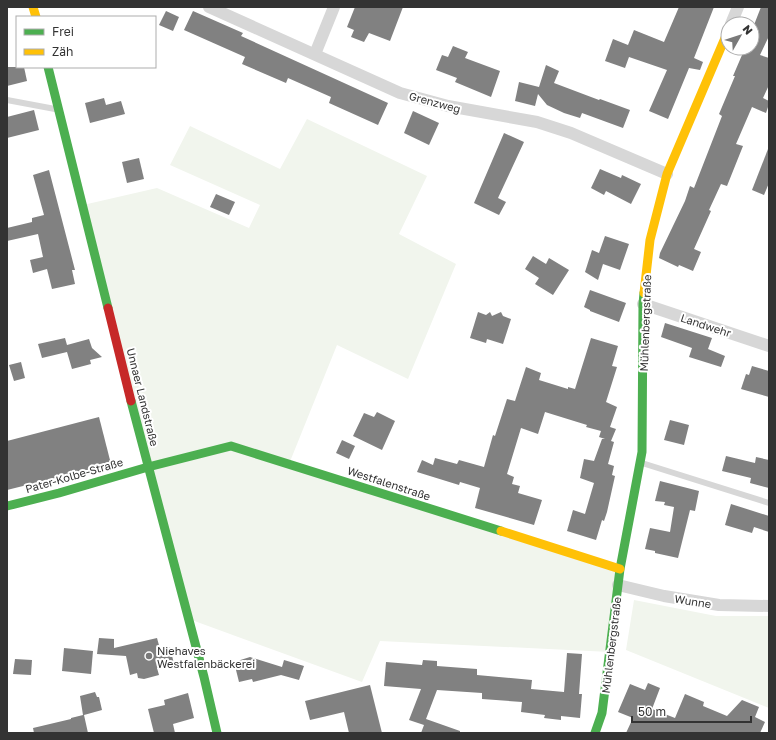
<svg xmlns="http://www.w3.org/2000/svg" width="776" height="740" viewBox="0 0 776 740" font-family="'Golos Text',sans-serif">
<style>
.green{fill:#f1f5ed}
.building{fill:#818181}
.lines{fill:none;stroke-linecap:round;stroke-linejoin:round}
.lane{stroke:#d7d7d7;stroke-width:6}
.street{stroke:#d7d7d7;stroke-width:12}
.fast{stroke:#4caf50;stroke-width:9}
.slow{stroke:#ffc107;stroke-width:9}
.jam{stroke:#c62828;stroke-width:9}
.poi-dot{fill:#7a7a7a;stroke:#fff;stroke-width:1.5}
.labels{text-anchor:middle;dominant-baseline:central;stroke-width:4;stroke-linejoin:round;paint-order:stroke}
.street-label{font-size:11px;fill:#333;stroke:#fff}
.poi-label{font-size:11px;fill:#333;stroke:#fff;text-anchor:start}
</style>
<rect width="100%" height="100%" fill="#fff"/>
<g class="green">
<path d="M307,119L427,176L399,234L456,264L408,379L337,345L289,464L620,569L610,652L380,641L362,682L189,619L83,205L157,188L249,228L260,205L170,165L190,126L280,169Z"/>
<path d="M634,600L716,616H769V708L626,650Z"/>
</g>
<g class="building">
<path d="M355,7H403L390,41L369,33L364,42L351,37L354,30L347,27Z"/>
<path d="M679,7H714L694,58L703,62L700,70L689,68L668,119L649,111L667,70L629,57L625,68L605,61L613,39L628,45L634,30L664,42Z"/>
<path d="M761,7H769V36L760,55L769,58V85L763,98L769,101V104L766,113L752,107L736,144L743,146L727,186L721,184L709,210L711,211L694,249L701,252L693,271L679,265L678,267L659,258L660,253L685,201L690,186L694,188L722,116L719,114L735,76H733L745,48H752V30Z"/>
<path d="M166,11L179,17L173,31L159,25Z"/>
<path d="M193,11L243,33L241,36L388,103L378,125L329,103L331,97L288,78L286,83L242,64L245,57L184,30Z"/>
<path d="M453,46L468,52L465,58L500,71L491,97L455,82L457,78L436,70L442,55L448,57Z"/>
<path d="M546,65L559,71L554,83L599,100L600,99L630,110L623,128L582,113L580,118L564,113L547,105L538,94L535,106L515,101L519,82L539,87Z"/>
<path d="M7,67H24L27,81L7,86Z"/>
<path d="M104,98L106,105L121,101L125,114L90,123L85,103Z"/>
<path d="M34,110L39,130L7,138V117Z"/>
<path d="M413,111L439,123L429,145L404,133Z"/>
<path d="M504,133L524,142L498,198L506,202L499,215L474,203Z"/>
<path d="M768,149L769,183L764,195L752,190Z"/>
<path d="M139,158L144,179L127,183L122,162Z"/>
<path d="M600,169L621,178L622,175L641,184L631,204L606,191L604,195L591,188Z"/>
<path d="M49,170L75,270H72L75,284L52,289L47,269L33,273L30,260L43,257L38,234L7,241V228L32,222V218L44,215L33,175Z"/>
<path d="M216,194L235,202L229,215L210,207Z"/>
<path d="M605,236L629,244L620,270L603,264L598,280L585,272L592,250L599,253Z"/>
<path d="M533,256L546,264L549,258L569,270L553,295L535,284L539,278L525,269Z"/>
<path d="M590,290L626,303L619,322L590,311V310L584,307Z"/>
<path d="M478,312L486,315L490,312L492,316L501,312L503,316L511,319L503,344L487,339L486,343L470,338Z"/>
<path d="M665,323L712,338L708,349L725,356L721,367L689,357L692,348L661,337Z"/>
<path d="M65,338L67,345L89,339L92,348L102,357L90,360L91,364L72,369L67,352L42,358L38,344Z"/>
<path d="M591,338L618,346L612,366L617,367L606,402L617,407L610,427L616,429L611,441L614,442L608,464L614,466L612,475L615,476L607,512L604,521L602,520L596,540L567,531L573,510L585,514L594,483L580,478L584,459L594,461L602,439H605L599,437L601,431L586,427L587,425L545,412L538,434L521,428L507,474L514,477L512,484L520,486L518,493L542,500L534,525L475,508L480,488L460,482L459,485L417,472L422,460L433,465L435,458L457,464L459,460L484,467L493,435L495,436L507,399L515,401L526,367L541,373L539,380L568,389V387L575,389Z"/>
<path d="M21,362L25,378L14,381L9,365Z"/>
<path d="M752,366L769,371V397L741,389L746,374L749,375Z"/>
<path d="M377,412L395,421L382,450L353,436L364,413L374,417Z"/>
<path d="M99,417L111,464L7,490V441Z"/>
<path d="M670,420L689,425L684,445L664,440Z"/>
<path d="M342,440L355,446L349,459L336,453Z"/>
<path d="M726,456L755,463L756,457L769,460V488L750,483L751,478L722,471Z"/>
<path d="M660,481L699,491L695,511L690,510L678,558L655,553V551L645,549L650,528L670,532L674,507L664,505L665,502L655,501Z"/>
<path d="M731,504L769,516V532L754,527L752,533L725,525Z"/>
<path d="M99,638L114,639V648L157,638L160,649L170,647L174,664L157,668L159,675L144,679L138,678L137,673L130,675L126,656L97,654Z"/>
<path d="M64,648L93,651L91,674L62,671Z"/>
<path d="M567,653L582,654L579,694H582L580,718L561,716V720L544,718L545,715L521,712L522,702L482,699V693L437,690L426,719L460,731V733H421L424,725L409,720L421,689L384,686L386,662L422,665L423,660L437,661V666L477,669V675L532,680L531,689L564,692Z"/>
<path d="M250,657L282,667L284,660L304,666L299,680L281,675L253,682L252,679L239,682L234,662Z"/>
<path d="M15,659L32,660L31,675L13,674Z"/>
<path d="M648,683L660,688L652,709L675,718L685,694L704,702L703,706L727,716L742,700L759,707L755,717L765,722L760,733H626L633,718L618,712L630,684L645,690Z"/>
<path d="M370,685L382,733H349L344,712L310,720L305,701Z"/>
<path d="M95,692L97,697H99L102,710L84,715L88,733H34L33,728L71,719V718L83,715L80,696Z"/>
<path d="M188,693L194,718L173,724L175,733H154L148,709L165,705L164,700Z"/>
</g>
<g class="lines">
<g class="lane">
<path d="M7,100L55,109"/>
<path d="M642,463L769,503"/>
</g>
<g class="street">
<path d="M209,7L400,93L448,106L537,122L571,133L667,174"/>
<path d="M731,24L738,7"/>
<path d="M315,54L334,7"/>
<path d="M643,304L769,346"/>
<path d="M618,585L664,596L719,605L769,606"/>
</g>
<g class="fast">
<path d="M48,67L108,308"/>
<path d="M131,401L204,677L217,733"/>
<path d="M7,506L59,493L148,467L231,446L501,531"/>
<path d="M595,733L602,713L620,569L642,452L643,304L644,293"/>
</g>
<g class="slow">
<path d="M33,7L36,17"/>
<path d="M644,293L650,240L667,174L728,31"/>
<path d="M501,531L620,569"/>
</g>
<path class="jam" d="M108,308L131,401"/>
</g>
<circle class="poi-dot" cx="149" cy="656" r="4"/>
<g class="labels">
<g class="street-label">
<text transform="translate(435 102) rotate(15)">Grenzweg</text>
<text transform="translate(645 323) rotate(-88)">Mühlenbergstraße</text>
<text transform="translate(706 325) rotate(18)">Landwehr</text>
<text transform="translate(143 397) rotate(76)">Unnaer Landstraße</text>
<text transform="translate(74 475) rotate(-16)">Pater-Kolbe-Straße</text>
<text transform="translate(389 483) rotate(18)">Westfalenstraße</text>
<text transform="translate(693 601) rotate(9)">Wunne</text>
<text transform="translate(611 645) rotate(-83)">Mühlenbergstraße</text>
</g>
<g class="poi-label">
<text x="157" y="650">Niehaves<tspan x="157" dy="13">Westfalenbäckerei</tspan></text>
</g>
</g>
<rect width="776" height="740" fill="none" stroke="#333333" stroke-width="16"/>
<rect x="16" y="16" width="140" height="52" fill="#ffffff" stroke="#adadad"/>
<rect x="24" y="29" width="20" height="6" fill="#4caf50" stroke="#adadad"/>
<text x="52" y="36" font-size="12" fill="#333333">Frei</text>
<rect x="24" y="49" width="20" height="6" fill="#ffc107" stroke="#adadad"/>
<text x="52" y="56" font-size="12" fill="#333333">Zäh</text>
<g transform="translate(740 36) rotate(51)"><circle r="19" fill="#ffffff" stroke="#adadad"/>
<path d="M0-3L7 15L0 10L-7 15Z" fill="#7a7a7a"/>
<text y="-6" font-size="11" font-weight="bold" text-anchor="middle" fill="#333333">N</text>
</g>
<path d="M632 716v6h119v-6" fill="none" stroke="#333333" stroke-width="2"/>
<text x="638" y="716" font-size="12" fill="#333333" stroke="#ffffff" stroke-width="3" paint-order="stroke">50 m</text>
</svg>
